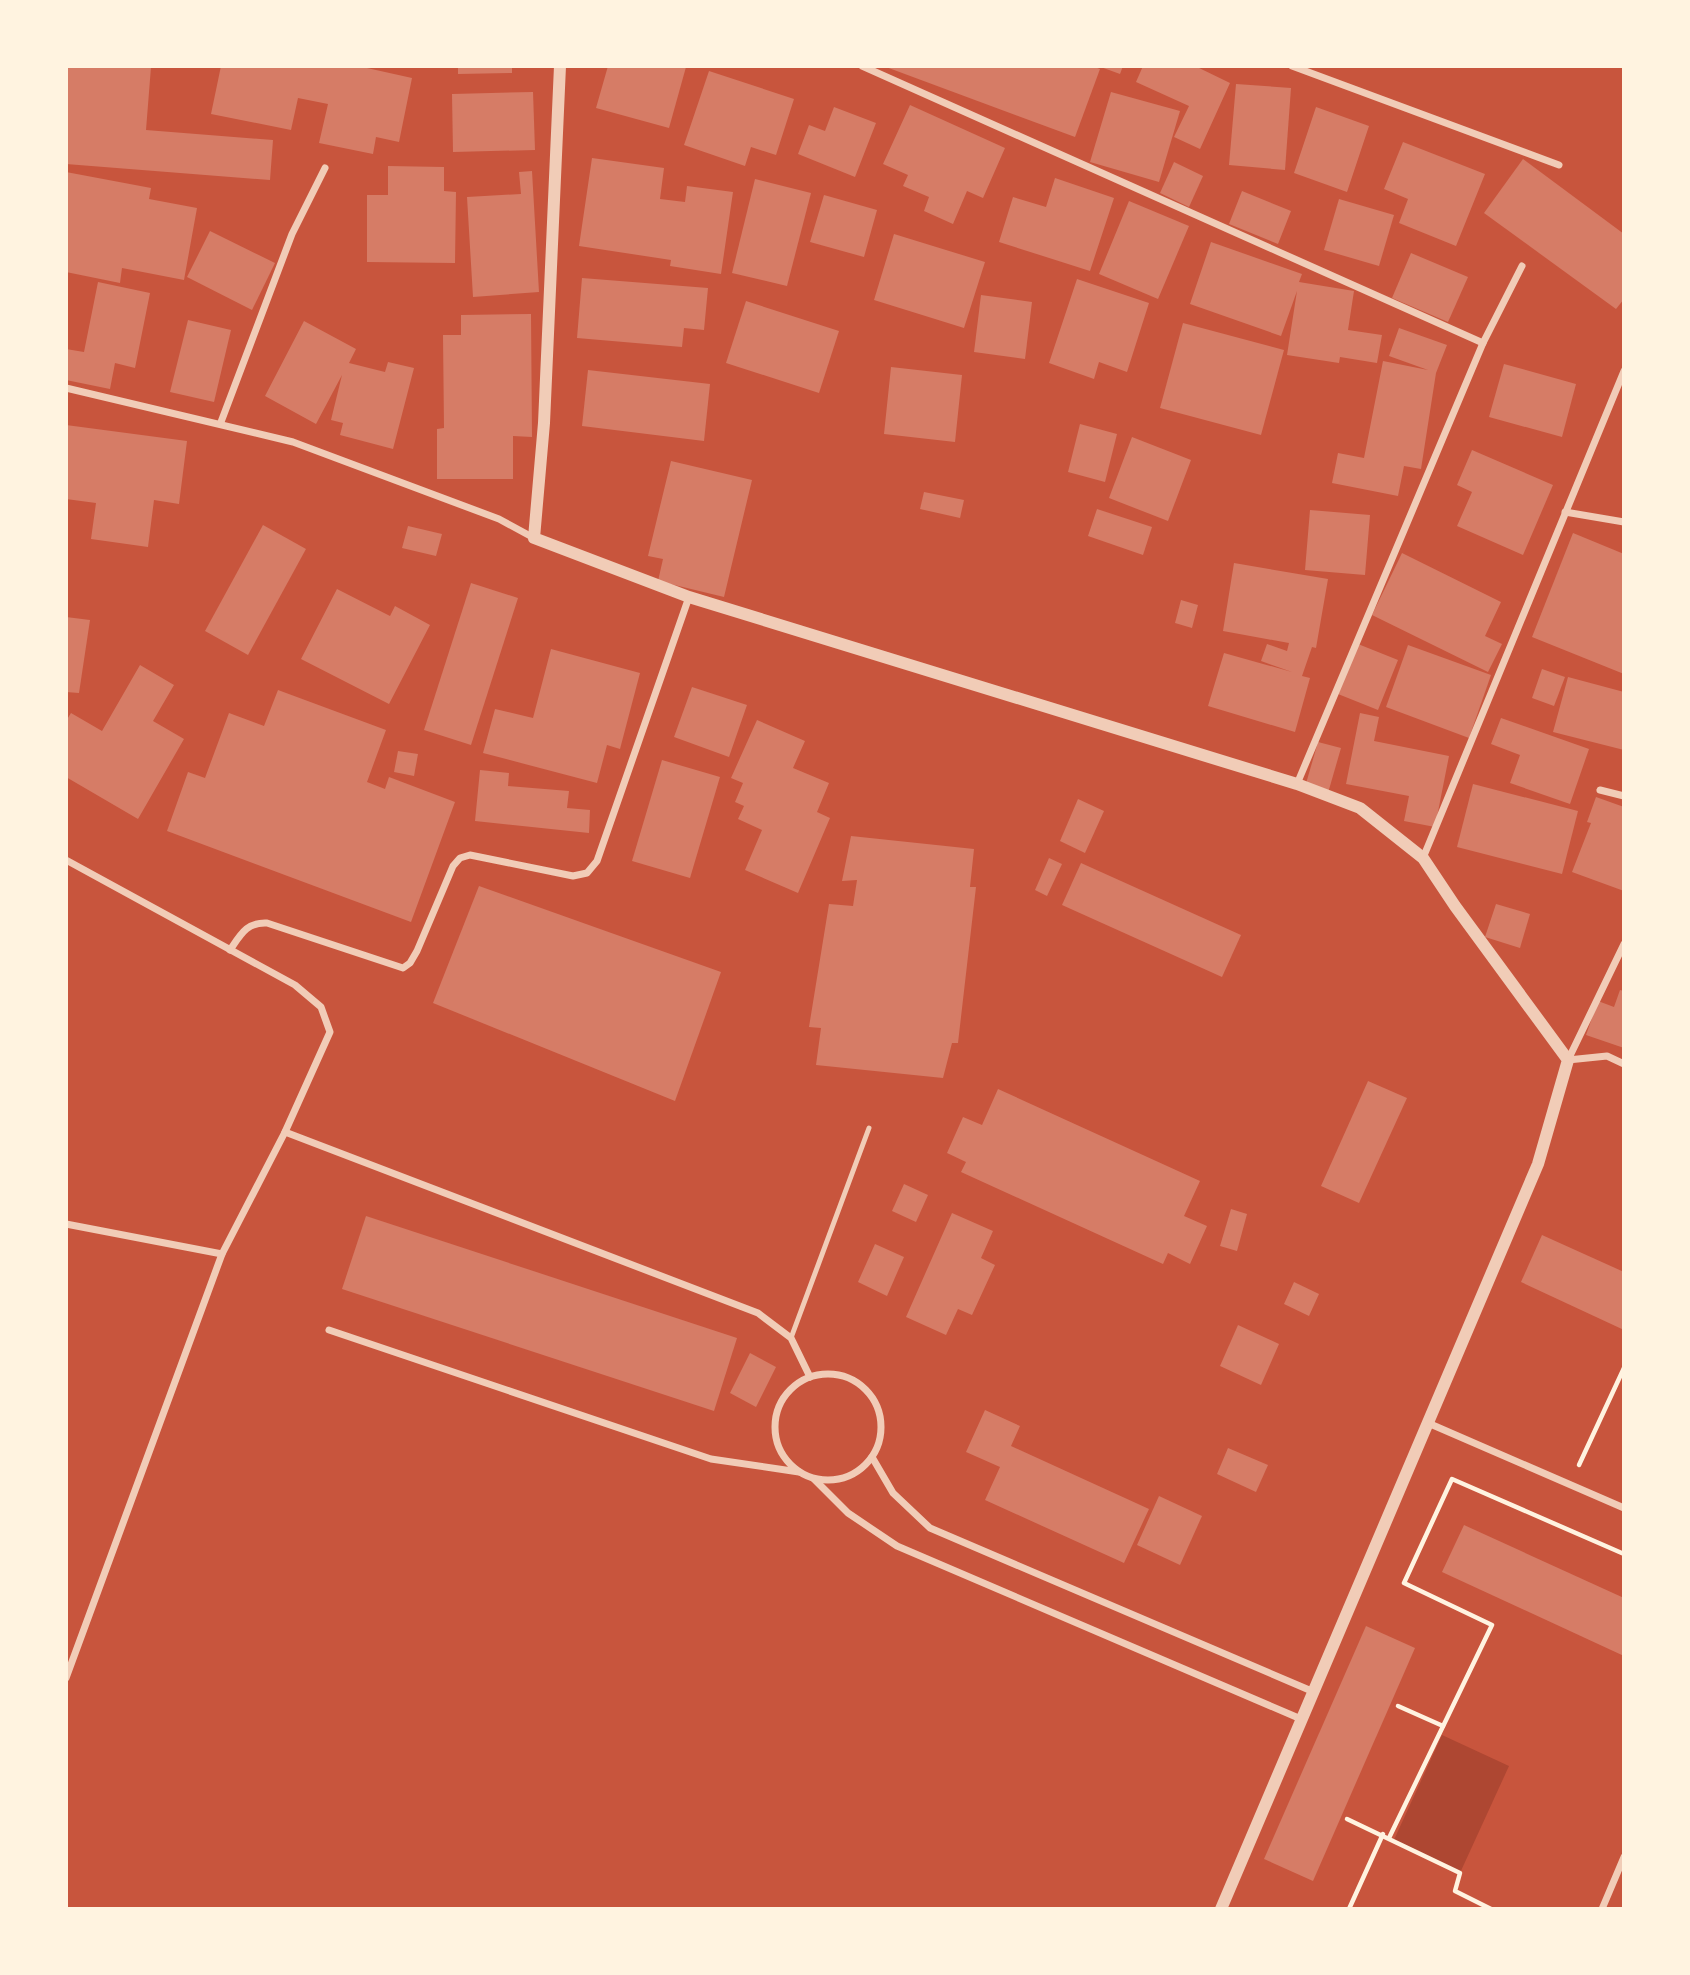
<svg xmlns="http://www.w3.org/2000/svg" width="1690" height="1975" viewBox="0 0 1690 1975" font-family="Mulish,sans-serif">
<style>
.green{fill:#ae4732}
.building{fill:#d67c66}
.lines{fill:none;stroke-linecap:round;stroke-linejoin:round}
.path{stroke:#fff3e0;stroke-width:4.5}
.service{stroke:#f1ccb7;stroke-width:5}
.minor{stroke:#f1ccb7;stroke-width:7}
.tertiary{stroke:#f1ccb7;stroke-width:12}
</style>
<rect width="100%" height="100%" fill="#c8553d"/>
<path class="green" d="M1442,1735L1509,1766L1460,1873L1393,1842Z"/>
<g class="building">
<path d="M66,66L151,67L146,130L273,140L270,180L66,164Z"/>
<path d="M221,66H358L412,78L399,142L376,137L373,154L319,143L328,104L298,98L291,130L211,114Z"/>
<path d="M458,66H512V73L458,74Z"/>
<path d="M608,66L686,67L669,128L596,108Z"/>
<path d="M1092,66L1100,69L1075,137L886,67Z"/>
<path d="M1098,66H1123L1120,74Z"/>
<path d="M1143,66H1195L1230,83L1200,149L1174,137L1189,106L1136,82Z"/>
<path d="M709,71L794,99L776,155L751,147L745,166L684,145Z"/>
<path d="M1236,84L1291,88L1285,170L1229,165Z"/>
<path d="M533,92L535,150L453,152L452,94Z"/>
<path d="M1111,92L1180,111L1159,182L1090,162Z"/>
<path d="M910,105L1005,148L983,198L967,191L953,224L924,211L929,197L903,186L908,175L883,164Z"/>
<path d="M834,107L876,123L855,177L798,154L809,125L825,131Z"/>
<path d="M1316,107L1369,126L1347,192L1294,173Z"/>
<path d="M1403,142L1485,174L1456,246L1399,223L1408,199L1384,189Z"/>
<path d="M592,158L664,168L660,199L685,202L687,186L733,192L721,274L670,266L671,260L579,246Z"/>
<path d="M1523,159L1624,234V299L1616,309L1484,213Z"/>
<path d="M1174,162L1203,176L1189,207L1160,193Z"/>
<path d="M388,166L444,167V191L456,192L455,263L367,262V195H388Z"/>
<path d="M532,171L539,292L473,297L467,197L521,194L519,172Z"/>
<path d="M66,172L151,188L149,199L197,208L184,280L122,268L120,283L66,272Z"/>
<path d="M1055,178L1114,198L1090,271L999,242L1013,197L1046,207Z"/>
<path d="M755,179L811,193L787,286L732,273Z"/>
<path d="M1242,191L1291,211L1278,244L1229,224Z"/>
<path d="M824,195L877,210L864,257L810,242Z"/>
<path d="M1339,199L1394,215L1379,266L1324,250Z"/>
<path d="M1129,201L1189,226L1158,299L1099,274Z"/>
<path d="M210,231L275,263L252,310L187,277Z"/>
<path d="M894,234L985,262L964,328L874,300Z"/>
<path d="M1211,242L1302,274L1299,282L1354,291L1348,330L1382,335L1377,363L1340,357L1339,363L1287,355L1297,291L1281,336L1190,304Z"/>
<path d="M1411,253L1468,277L1448,322L1392,298Z"/>
<path d="M582,278L708,288L704,330L684,328L682,347L577,338Z"/>
<path d="M1077,279L1149,303L1127,372L1099,362L1094,379L1049,363Z"/>
<path d="M98,282L150,293L135,368L115,363L110,389L66,380V349L84,352Z"/>
<path d="M981,295L1032,302L1025,359L974,352Z"/>
<path d="M746,301L839,331L819,393L726,363Z"/>
<path d="M531,314L532,437L513,436V479H437V429L444,428L443,335H461V315Z"/>
<path d="M188,320L231,330L214,402L170,392Z"/>
<path d="M304,321L356,349L349,363L385,372L388,362L414,368L393,449L340,435L343,423L331,420L342,375L316,424L265,396Z"/>
<path d="M1183,323L1284,350L1261,435L1160,408Z"/>
<path d="M1399,328L1447,345L1436,373L1421,469L1404,466L1398,496L1332,483L1338,453L1364,458L1383,361L1428,370L1389,356Z"/>
<path d="M1504,364L1576,384L1562,437L1489,417Z"/>
<path d="M891,367L962,375L955,442L884,434Z"/>
<path d="M588,370L710,384L704,441L582,426Z"/>
<path d="M1080,424L1117,434L1105,482L1068,472Z"/>
<path d="M66,425L187,441L179,504L154,500L148,547L91,539L96,503L66,499Z"/>
<path d="M1132,437L1191,460L1168,521L1109,498Z"/>
<path d="M1472,450L1553,485L1523,555L1457,526L1472,492L1457,485Z"/>
<path d="M671,461L752,480L724,597L658,581L663,559L648,556Z"/>
<path d="M924,492L964,500L960,518L920,509Z"/>
<path d="M1097,509L1152,527L1143,555L1088,536Z"/>
<path d="M1310,510L1370,515L1365,575L1305,570Z"/>
<path d="M263,525L306,549L248,655L205,631Z"/>
<path d="M408,526L442,534L436,556L402,548Z"/>
<path d="M1573,533L1624,554V674L1532,637Z"/>
<path d="M1402,553L1501,602L1485,636L1502,644L1488,672L1372,615Z"/>
<path d="M1234,563L1328,579L1316,648L1312,647L1302,676L1310,678L1295,732L1208,706L1224,653L1292,672L1261,661L1267,644L1287,651L1289,643L1223,631Z"/>
<path d="M471,583L518,598L471,745L424,730Z"/>
<path d="M337,589L390,616L395,606L430,625L389,704L301,659Z"/>
<path d="M1181,600L1198,605L1192,628L1175,623Z"/>
<path d="M66,617L90,620L79,693L66,692Z"/>
<path d="M1358,644L1398,660L1378,710L1338,694Z"/>
<path d="M1408,645L1491,675L1469,738L1386,707Z"/>
<path d="M551,649L640,673L620,749L607,745L597,783L483,753L495,709L533,718Z"/>
<path d="M140,665L174,685L153,721L184,739L138,819L66,777V721L71,713L102,731Z"/>
<path d="M1542,669L1565,677L1554,706L1532,698Z"/>
<path d="M1568,677L1624,692V750L1553,732Z"/>
<path d="M692,687L747,705L729,757L674,737Z"/>
<path d="M278,690L386,730L367,782L385,789L389,777L455,802L411,922L167,831L188,772L205,778L229,713L264,726Z"/>
<path d="M1360,713L1379,717L1374,741L1449,756L1435,827L1404,821L1409,796L1346,784Z"/>
<path d="M1501,718L1589,749L1570,804L1510,783L1520,755L1491,744Z"/>
<path d="M757,720L805,741L793,768L829,783L817,812L830,818L798,893L745,870L762,830L738,819L744,806L735,802L743,783L731,778Z"/>
<path d="M1318,742L1341,748L1328,793L1305,787Z"/>
<path d="M398,751L418,754L414,776L394,772Z"/>
<path d="M662,760L720,777L690,878L632,861Z"/>
<path d="M480,770L509,773L508,786L569,791L567,808L590,810L589,833L475,821Z"/>
<path d="M1473,784L1578,811L1562,874L1457,847Z"/>
<path d="M1596,797L1624,807V891L1572,872L1591,823L1587,822Z"/>
<path d="M1078,799L1104,811L1085,853L1060,841Z"/>
<path d="M851,836L974,849L970,887H976L958,1043H952L943,1078L816,1065L821,1028L809,1027L829,904L853,906L857,880L842,881Z"/>
<path d="M1049,858L1062,864L1047,896L1035,890Z"/>
<path d="M1081,863L1241,935L1222,977L1062,905Z"/>
<path d="M479,886L721,972L675,1101L433,1003Z"/>
<path d="M1496,904L1530,914L1520,948L1485,937Z"/>
<path d="M1620,990L1624,991V1048L1586,1035L1598,1001L1614,1007Z"/>
<path d="M1368,1081L1407,1098L1359,1203L1321,1186Z"/>
<path d="M998,1089L1200,1181L1184,1216L1207,1226L1190,1264L1168,1253L1163,1264L961,1172L966,1162L947,1153L963,1117L982,1125Z"/>
<path d="M904,1184L928,1195L916,1222L892,1211Z"/>
<path d="M1231,1209L1247,1214L1237,1251L1220,1246Z"/>
<path d="M952,1213L993,1231L981,1258L995,1265L972,1315L958,1309L946,1335L906,1317Z"/>
<path d="M366,1216L737,1338L714,1411L342,1289Z"/>
<path d="M1542,1235L1624,1272V1330L1521,1282Z"/>
<path d="M875,1244L904,1257L887,1296L858,1282Z"/>
<path d="M1294,1282L1319,1294L1309,1316L1284,1304Z"/>
<path d="M1238,1325L1279,1344L1261,1385L1220,1366Z"/>
<path d="M750,1353L776,1367L756,1407L730,1393Z"/>
<path d="M985,1410L1020,1426L1011,1446L1149,1509L1124,1563L985,1500L1000,1467L966,1452Z"/>
<path d="M1228,1448L1268,1465L1256,1492L1217,1474Z"/>
<path d="M1159,1496L1202,1516L1180,1565L1137,1545Z"/>
<path d="M1464,1525L1624,1598V1656L1442,1572Z"/>
<path d="M1366,1626L1415,1648L1313,1881L1264,1859Z"/>
</g>
<g class="lines">
<g class="path">
<path d="M1579,1465L1624,1368"/>
<path d="M1398,1706L1443,1726"/>
<path d="M1347,1819L1460,1873L1455,1891L1491,1909"/>
<path d="M1389,1838L1492,1625L1404,1583L1452,1479L1624,1554"/>
<path d="M1349,1909L1383,1834"/>
</g>
<path class="service" d="M791,1338L869,1128"/>
<g class="minor">
<path d="M862,66L1483,343"/>
<path d="M1292,66L1559,165"/>
<path d="M66,388L293,442L499,519L534,538"/>
<path d="M221,422L292,234L325,168"/>
<path d="M1565,512L1624,522"/>
<path d="M1297,784L1483,343L1522,266"/>
<path d="M1600,790L1624,796"/>
<path d="M1423,858L1624,371"/>
<path d="M66,860L295,985L321,1007L330,1032L285,1132L222,1254L66,1224"/>
<path d="M1624,944L1568,1060L1607,1056L1624,1064"/>
<path d="M230,950C241,934 247,922 267,923L403,968L410,963L417,951L453,866L460,858L470,855L573,876L587,873L597,861L689,597"/>
<path d="M285,1132L758,1313L791,1338L810,1377"/>
<path d="M329,1330L711,1459L799,1472"/>
<circle cx="828" cy="1427" r="53"/>
<path d="M1428,1423L1624,1508"/>
<path d="M872,1457L893,1493L930,1528L1314,1692"/>
<path d="M814,1479L848,1513L897,1546L1301,1719"/>
<path d="M66,1678L222,1254"/>
<path d="M1602,1909L1624,1857"/>
</g>
<path class="tertiary" d="M560,66L544,423L534,538L689,597L1297,784L1360,808L1423,858L1455,906L1568,1060L1538,1164L1221,1909"/>
</g>
<rect width="1690" height="1975" fill="none" stroke="#fff3e0" stroke-width="136"/>
</svg>
